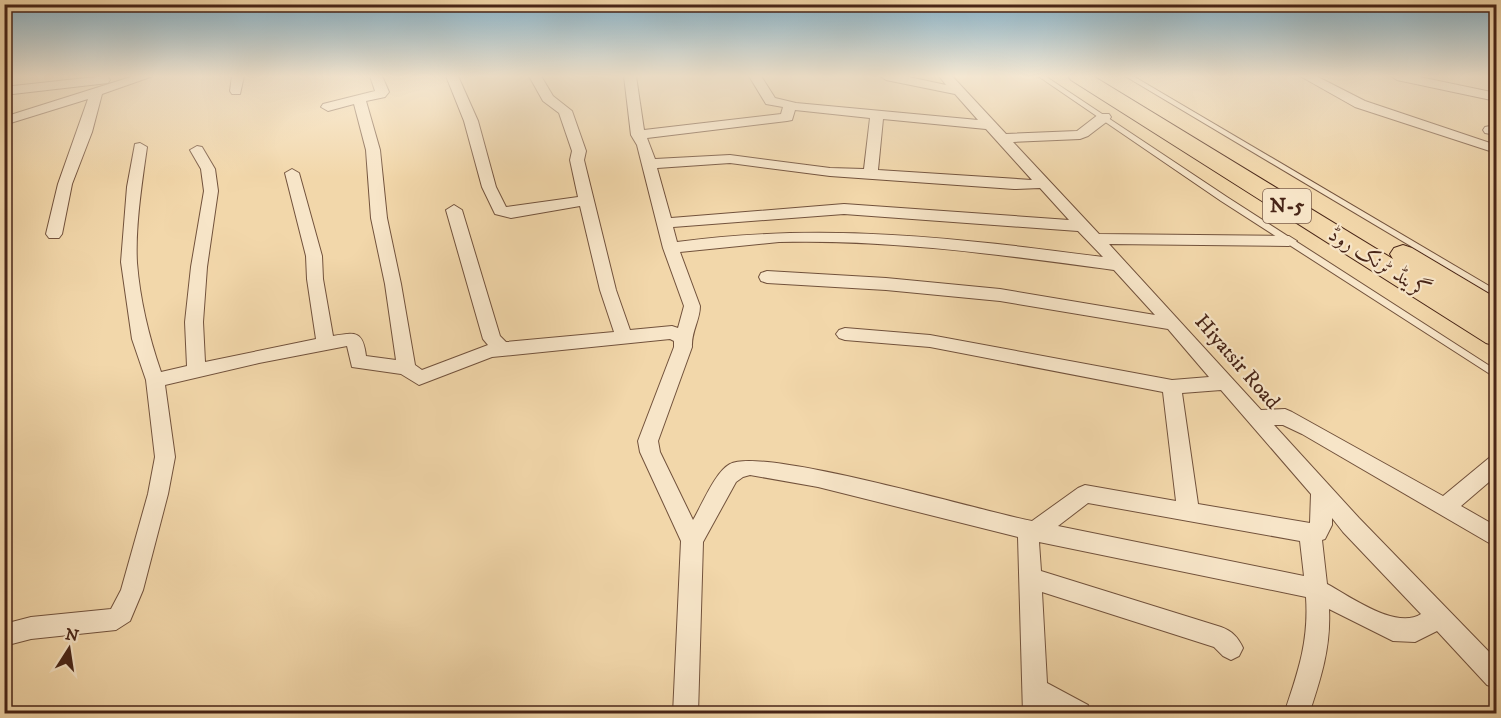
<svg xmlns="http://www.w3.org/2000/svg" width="1501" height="718" viewBox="0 0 1501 718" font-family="'IM FELL DW Pica',Amiri,serif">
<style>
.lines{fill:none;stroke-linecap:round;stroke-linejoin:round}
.service-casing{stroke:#72523c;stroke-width:2}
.minor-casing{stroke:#72523c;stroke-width:2}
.trunk-casing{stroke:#482517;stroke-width:2}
.service{fill:#f7e5c8;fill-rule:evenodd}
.minor{fill:#f7e5c8;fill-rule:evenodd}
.trunk{fill:#f2d7aa;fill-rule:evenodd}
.labels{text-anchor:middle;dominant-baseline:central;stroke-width:4.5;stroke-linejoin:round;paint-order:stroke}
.shield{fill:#f7e5c8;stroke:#7c5f4c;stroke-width:1.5}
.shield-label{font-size:20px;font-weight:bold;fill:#482517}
.street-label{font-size:21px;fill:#482517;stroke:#f7e5c8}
</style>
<rect width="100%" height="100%" fill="#f2d7aa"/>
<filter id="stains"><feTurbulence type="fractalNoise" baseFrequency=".00333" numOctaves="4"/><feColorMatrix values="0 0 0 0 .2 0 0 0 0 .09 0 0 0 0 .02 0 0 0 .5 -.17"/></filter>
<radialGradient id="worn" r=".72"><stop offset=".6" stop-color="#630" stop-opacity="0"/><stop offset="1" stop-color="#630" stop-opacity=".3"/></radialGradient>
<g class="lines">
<defs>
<g id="service">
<path d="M1038,76H1045L1227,197L1496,370V377L1493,376L1221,201Z"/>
<path d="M1125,76H1133L1496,290V296L1493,295Z"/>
</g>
<g id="minor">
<path d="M104,76L108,77L110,80L108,83L4,95V87Z"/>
<path d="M134,76H153L102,94L92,132L72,184L62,234L59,238H49L46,234L58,184L88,99L4,125V117Z"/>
<path d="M232,76H244L240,94H232L230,91Z"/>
<path d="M370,76H382L389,92L385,97L366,101L380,150L387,218L401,284L415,365L422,370L488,345L483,339L446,210L454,205L462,210L500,336L506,342L614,332L600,290L580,206L511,218L495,214L482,187L464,121L446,76H458L478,121L496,187L506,207L578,197L570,160L572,151L559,113L543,101L529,76H541L553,96L572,111L586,151L584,160L616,290L630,330L672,326L678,328L684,306L663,248L637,145L631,135L624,76H636L644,130L781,114L783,107L766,104L749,76H761L775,98L796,103L978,120L955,94L886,80L880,76H904L946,85L939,76H952L1006,134L1077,131L1099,114H1109L1111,117L1109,120L1088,136L1080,139L1013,142L1099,234L1289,236L1297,241L1289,246L1109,244L1261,410L1285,409L1292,412L1443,496L1489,458L1496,456V476L1461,506L1496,526V547L1302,434L1283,425H1274L1359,518L1496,659V688L1487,685L1437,631L1415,642L1393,641L1329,609C1331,647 1321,678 1309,714H1284C1298,672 1309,642 1306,597L1039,542L1041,571L1221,627C1232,631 1238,637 1243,648L1239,656L1231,660L1223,656L1214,647L1042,592L1047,683L1088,705L1091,714H1053L1048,711V714H1023L1018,537L818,487L750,475L743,477L736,482L703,542L698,714H673L681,541L640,452L638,441L674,347V341L670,339L492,357L419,385L401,374L352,367L347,346L259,363L165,385L175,457L168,494L143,590L130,621L116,630L31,639L4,646V624L31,617L111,609L121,590L148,494L155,457L146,380L132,339L121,262L127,187L135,144L140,143L147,147C142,182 135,228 137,263C140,300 149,337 161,372L187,366L185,322L191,267L204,191L201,169L190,150L197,146L202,147L215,169L218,191L207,267L203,322L205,362L316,339L307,279L306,256L285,173L292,169L299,173L322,256L323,279L333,336C356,332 363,331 366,356L396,360L385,284L371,218L366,150L354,104L328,111L321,107L323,104L375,91ZM795,110L870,118L864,169L830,168L730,155L655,159L647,138L787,121L792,120ZM883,119L986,129L1032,180L878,170ZM730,163L830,176L1014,189L1040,188L1069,220L844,204L671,218L657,168ZM844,214L1078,231L1103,257C957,238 825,222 677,242L673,227ZM779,242C892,239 1002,255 1114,270L1155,315L1000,289L886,278L767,271L761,273L759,277L761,281L767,283L886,290L1000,301L1168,329L1209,377L1172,380L930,335L845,328L839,330L836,334L839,338L845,340L930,347L1163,392L1176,501L1085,485L1078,488L1032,521C984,512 762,446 730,464C715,472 702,505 693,520L660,452L658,441L692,347C691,332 700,320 700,306L680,252ZM1221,390L1311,494L1310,523L1198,504L1182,393ZM1088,503L1300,541L1304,576L1058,526ZM1332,518L1343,532L1421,614C1396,630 1351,597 1327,584L1322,540L1325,539L1332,525Z"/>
<path d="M1300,76H1316L1365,101L1496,145V153L1355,107Z"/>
<path d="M1391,76H1415L1496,93V101L1397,80Z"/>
<path d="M1490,126L1496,127V135L1485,133L1483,130L1485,127Z"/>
</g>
<path id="trunk" d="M1068,76H1093L1393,259L1390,254L1394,248L1403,245L1412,248L1496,298V321L1492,320L1496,323V346L1486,343L1071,80Z"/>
</defs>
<use href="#service" class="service-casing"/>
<use href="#minor" class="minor-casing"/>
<use href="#trunk" class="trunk-casing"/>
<use href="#service" class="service"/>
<use href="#minor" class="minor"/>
<use href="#trunk" class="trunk"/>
</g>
<linearGradient id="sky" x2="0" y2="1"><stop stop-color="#89b6ce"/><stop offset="0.43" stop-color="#f9edd9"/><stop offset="1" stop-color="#f9edd9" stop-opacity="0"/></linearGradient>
<rect width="1501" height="177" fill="url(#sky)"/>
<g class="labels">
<rect class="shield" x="1263" y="189" width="48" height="34" rx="4.5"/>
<g class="shield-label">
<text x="1287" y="206">N-5</text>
</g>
<g class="street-label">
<text transform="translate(1379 263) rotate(32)">گرینڈ ٹرنک روڈ</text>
<text transform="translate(1237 362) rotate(49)">Hiyatsir Road</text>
</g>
</g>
<rect width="1501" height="718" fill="none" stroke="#f2d7aa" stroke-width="24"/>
<rect x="6" y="6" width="1489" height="706" fill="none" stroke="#482517" stroke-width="3"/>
<rect x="12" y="12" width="1477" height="694" fill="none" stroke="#482517" stroke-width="1.5"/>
<g transform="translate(69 649) rotate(12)" stroke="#f7e5c8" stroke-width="4.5" paint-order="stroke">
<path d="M0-4.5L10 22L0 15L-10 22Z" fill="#482517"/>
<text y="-9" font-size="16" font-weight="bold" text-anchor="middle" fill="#482517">N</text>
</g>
<rect width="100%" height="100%" filter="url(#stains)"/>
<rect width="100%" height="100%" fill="url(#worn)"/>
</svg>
